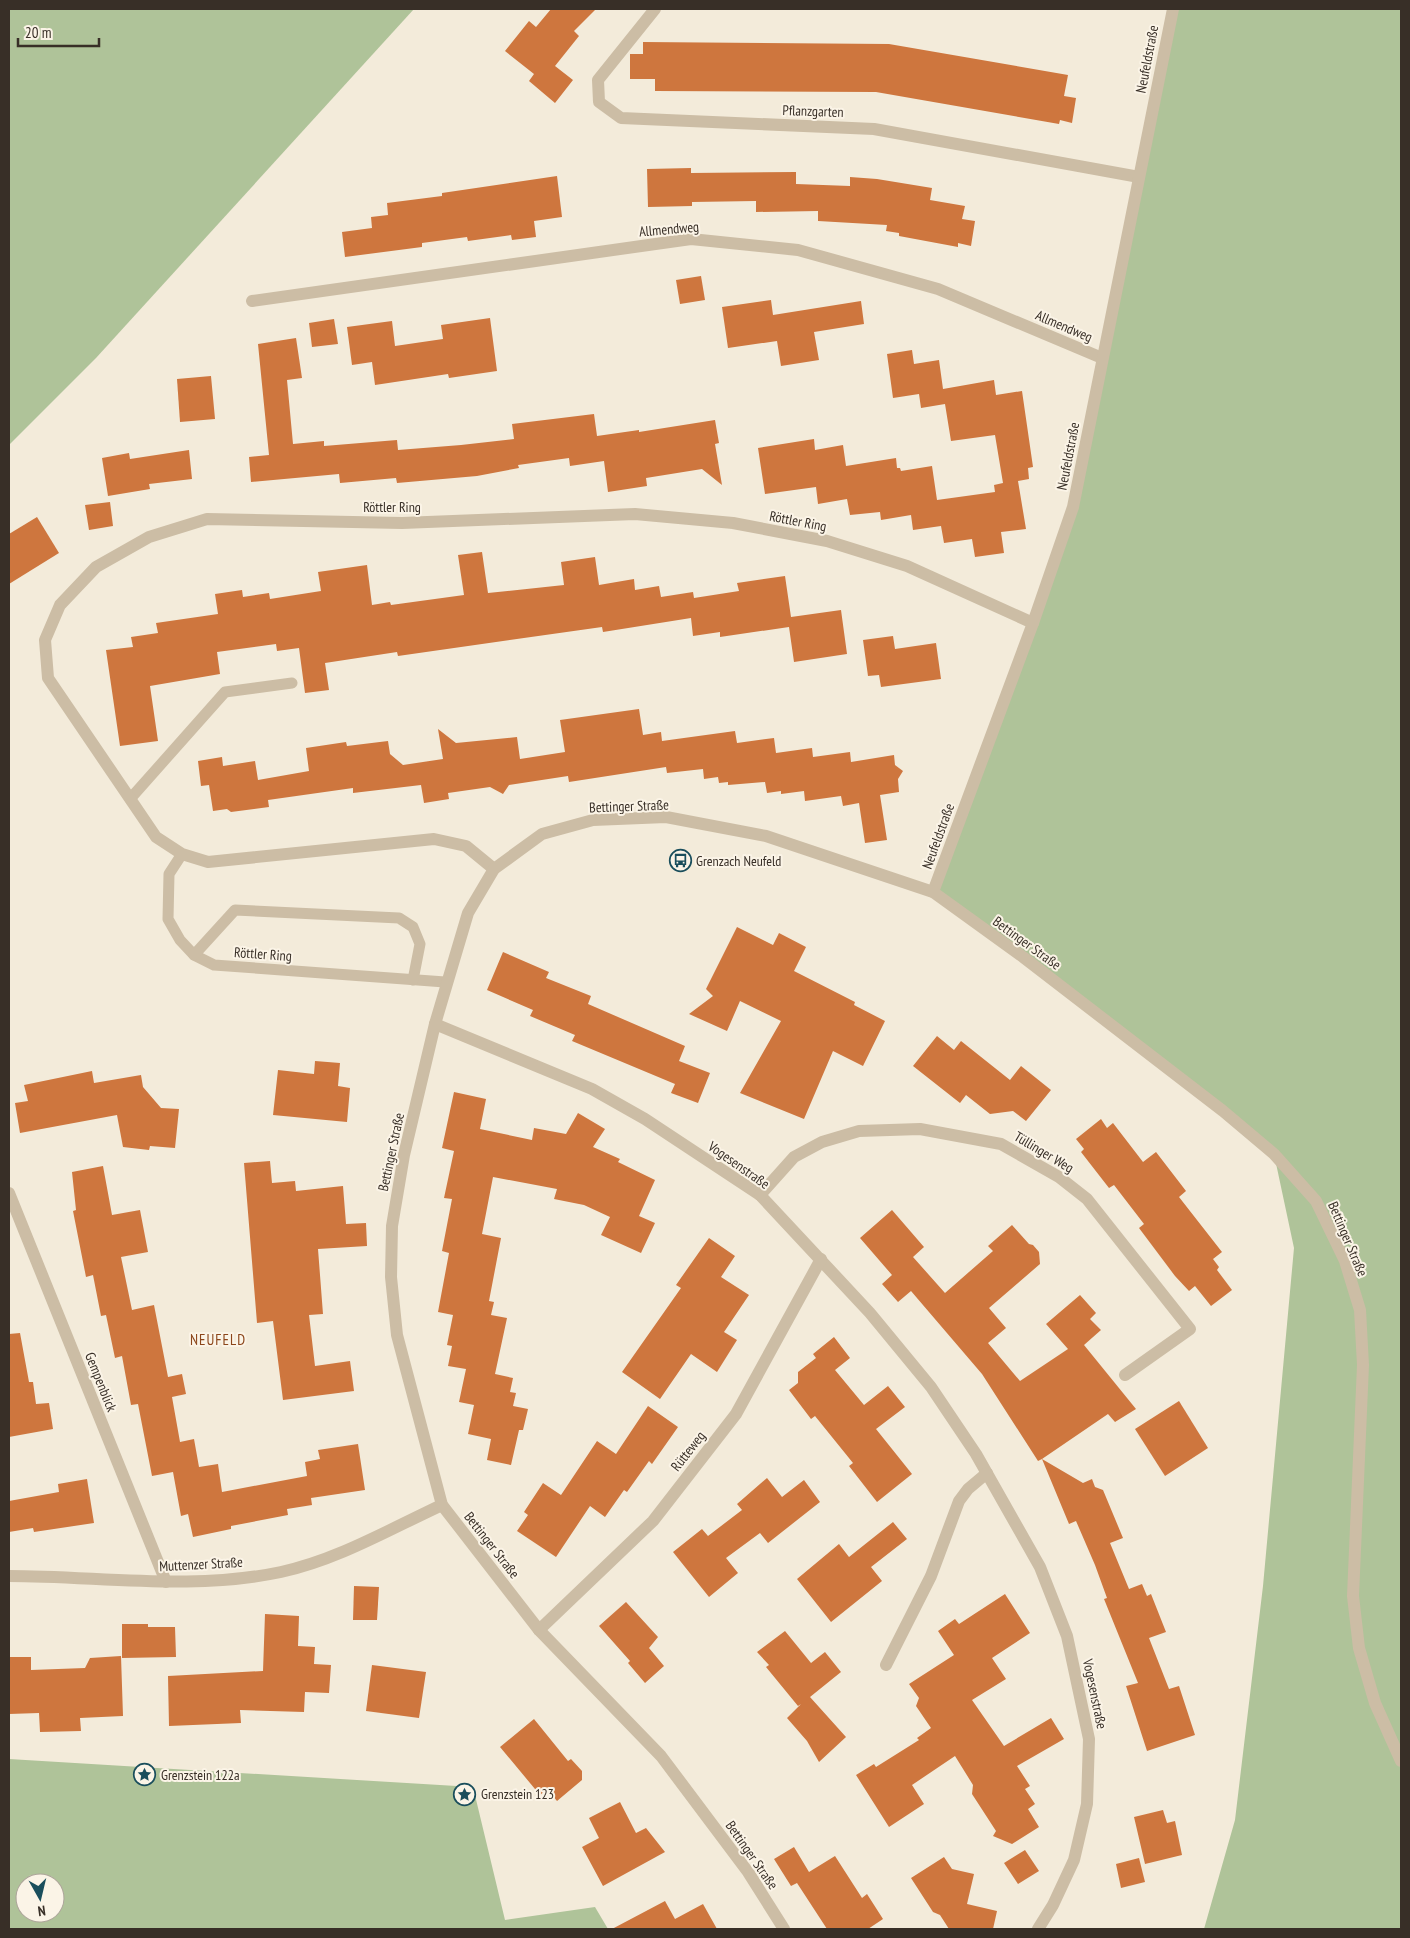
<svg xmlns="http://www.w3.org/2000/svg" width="1410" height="1938" viewBox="0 0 1410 1938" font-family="'PT Sans Narrow',sans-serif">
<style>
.green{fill:#afc399;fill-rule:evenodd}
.building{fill:#ce763e}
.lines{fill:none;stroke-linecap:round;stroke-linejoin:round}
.service{stroke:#ccbda5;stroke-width:11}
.minor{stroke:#ccbda5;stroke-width:12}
.labels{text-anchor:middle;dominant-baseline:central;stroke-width:4;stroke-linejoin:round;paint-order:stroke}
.street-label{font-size:14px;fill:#382f27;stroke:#fbf4e7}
.poi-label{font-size:14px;fill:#382f27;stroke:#fbf4e7;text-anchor:start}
.neighbourhood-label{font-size:15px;letter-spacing:1px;fill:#8c461a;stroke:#fbf4e7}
</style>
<rect width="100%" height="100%" fill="#f3ebda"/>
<g class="green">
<path d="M9,9H414L96,358L9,445Z"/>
<path d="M1173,9H1401V1929H1204L1235,1820L1263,1586L1294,1248L1274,1154L933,892L1073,507Z"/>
<path d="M9,1759L473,1787L505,1920L595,1907L608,1929H9ZM25,1883H55V1913H25Z"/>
</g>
<g class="building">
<path d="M551,9H596L574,31L579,36L555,66L573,80L555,103L529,81L534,74L505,51L529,21L536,27Z"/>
<path d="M643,42L889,44L1068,75L1064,96L1076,98L1072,123L1060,120L1059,124L876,92L655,91V79H630V54H643Z"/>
<path d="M691,168V173L796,172V184L850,186V177L877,179L932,188L930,200L965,206L962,219L975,221L971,246L958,243V247L899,236V233L886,231L887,225L818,221V211L756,212V201L692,202V206L648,207L647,169Z"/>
<path d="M557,176L562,217L534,221L536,237L512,240L511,235L468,241L467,237L422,243V247L345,257L342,232L372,228L371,217L388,215L387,203L442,196V193Z"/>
<path d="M701,276L705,300L680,304L676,280Z"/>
<path d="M771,300L773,315L861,301L864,324L814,332L819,360L781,366L777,341L728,348L722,307Z"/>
<path d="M490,318L497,371L449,378L448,374L375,385L372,362L352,365L347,327L392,321L395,346L443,339L441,325Z"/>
<path d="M334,319L338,344L312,347L309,323Z"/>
<path d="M296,338L302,378L287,380L293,444L324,441V446L397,440L398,450L461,445L514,439L512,424L594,414L597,436L639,430V432L715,420L719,443L715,444L722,485L702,469L646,478L647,486L608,492L604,461L570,466L569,458L518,465L519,468L477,476L397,483L396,478L340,483L339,474L251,482L249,457L269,455L258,344Z"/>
<path d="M912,350L914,364L939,360L943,389L994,380L996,395L1022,391L1033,467L1028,468L1029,479L1018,481L1026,529L1001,532L1004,553L975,557L972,539L944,543L941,526L913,530L911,515L881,520L880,512L850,515L847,499L818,504L816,487L765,494L758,448L814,439L815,450L843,445L846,466L896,458L897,468H900L901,471L932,466L937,500L995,492L994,485L1003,483L995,435L951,441L945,404L921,408L919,394L893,398L887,354Z"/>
<path d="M211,376L215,419L180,422L177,379Z"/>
<path d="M189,450L192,479L149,484L150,489L108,496L102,458L129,453L130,459Z"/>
<path d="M110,502L113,526L89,530L85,505Z"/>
<path d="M37,517L59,553L9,584V534Z"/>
<path d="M482,552L488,593L564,585L561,562L595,557L599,585L634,579L635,590L659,586L661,597L693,592L694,598L739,591L737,583L785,576L791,617L841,610L847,654L794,662L789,627L720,637V632L693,636L691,618L603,632L602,627L398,656L397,652L325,663L329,690L305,693L299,648L277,651L276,644L217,652L220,674L150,686L158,741L120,746L106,650L133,647L131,637L158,633L156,623L218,614L215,594L242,590L243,597L269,593L270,599L321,591L318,572L367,565L372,605L390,602L391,605L464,595L458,555Z"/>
<path d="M893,636L895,649L936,643L941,679L881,687L879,675L868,676L863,640Z"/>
<path d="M639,709L643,735L661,732L662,741L735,731L737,743L774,738L776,753L812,748L813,757L850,752L851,762L894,755L895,765L903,771L898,779L899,792L880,795L887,840L865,843L859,803L843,806L841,796L805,801L804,791L781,794V791L767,793L765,782L728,785V782L719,783L718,777L704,779L703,769L667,773L666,767L569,782L568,776L509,785L503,794L490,787L448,793L449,799L424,803L421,785L353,793V788L268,800L269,807L231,812L227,809L213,811L209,785L201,786L198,761L222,757L223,766L255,761L258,780L309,771L306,748L346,742L347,746L388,741L390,754L403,765L443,759L438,729L456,743L517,737L520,759L565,752L560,720Z"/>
<path d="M737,927L773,945L779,933L806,947L794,971L855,1002L854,1005L885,1021L863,1066L833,1051L804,1119L740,1093L781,1021L740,1001L727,1031L689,1014L713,996L706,989Z"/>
<path d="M503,952L549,972L546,978L591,996L588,1004L685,1046L679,1061L710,1073L698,1103L671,1093L675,1084L572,1041L575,1035L530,1016L533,1010L487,990Z"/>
<path d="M937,1036L954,1050L961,1041L1010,1080L1021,1066L1051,1090L1026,1121L1013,1111L990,1114L966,1095L960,1103L913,1066Z"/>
<path d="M315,1061L340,1063L338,1086L350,1088L347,1122L273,1115L278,1070L314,1074Z"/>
<path d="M92,1071L94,1083L141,1075L143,1087L161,1108L179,1109L175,1148L150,1146L149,1150L123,1147L117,1115L20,1133L15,1103L28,1101L24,1085Z"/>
<path d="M454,1092L486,1099L480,1129L532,1140L534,1128L566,1134L578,1113L605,1129L593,1147L620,1159L618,1162L655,1180L639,1216L655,1223L641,1253L601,1235L610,1217L584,1205L554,1199L557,1189L493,1177L482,1234L501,1238L489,1301L494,1302L491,1315L507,1318L495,1374L513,1378L510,1392L516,1393L513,1406L528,1409L523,1430H519L511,1465L487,1460L491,1439L468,1434L474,1405L459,1402L466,1369L448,1366L452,1346L447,1345L453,1315L438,1312L449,1253L442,1251L452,1199L444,1198L454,1151L442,1148Z"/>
<path d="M1101,1119L1107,1128L1113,1123L1143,1162L1156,1152L1186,1191L1179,1197L1222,1252L1213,1259L1219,1267L1217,1270L1232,1290L1211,1306L1195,1286L1189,1291L1175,1276L1139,1228L1144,1224L1114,1185L1109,1188L1081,1152L1084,1149L1076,1139Z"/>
<path d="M270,1161L272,1183L295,1181L296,1191L343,1186L346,1224L366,1223L367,1246L318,1249L323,1314L309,1315L315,1366L350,1361L354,1391L283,1400L273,1321L257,1323L244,1163Z"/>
<path d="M103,1166L112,1215L140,1210L148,1252L121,1257L132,1310L154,1305L168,1377L182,1374L186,1394L172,1397L180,1442L194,1439L199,1467L218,1464L222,1492L307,1476L305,1462L320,1459L318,1450L358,1444L365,1490L311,1498L312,1505L287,1509L288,1515L231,1526V1529L193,1537L188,1514L181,1516L173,1472L152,1476L138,1404L131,1405L122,1356L115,1358L106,1315L101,1316L93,1275L86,1277L73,1211L76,1210L72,1172Z"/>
<path d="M892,1210L924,1247L913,1257L945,1293L993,1251L988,1246L1012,1225L1029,1244L1033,1245L1039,1252L1040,1264L989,1308L1006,1328L988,1343L1020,1381L1068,1349L1046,1324L1080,1295L1096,1313L1090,1319L1101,1330L1084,1345L1136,1409L1115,1422L1108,1414L1042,1459L1083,1483L1092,1479L1095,1487L1103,1490L1123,1538L1110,1543L1129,1589L1142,1584L1147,1596L1151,1594L1166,1632L1149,1638L1169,1689L1179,1686L1195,1735L1147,1751L1126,1686L1138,1683L1104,1599L1107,1598L1095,1565L1076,1521L1069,1524L1042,1459L1038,1461L982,1374L911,1291L898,1302L882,1284L892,1275L860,1238Z"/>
<path d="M709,1238L735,1256L721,1277L749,1295L724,1332L737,1340L717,1372L691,1354L660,1399L622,1372L681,1288L676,1285Z"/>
<path d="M20,1333L29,1382H33L36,1404L49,1403L53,1429L9,1437V1334Z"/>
<path d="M834,1337L850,1358L835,1370L864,1405L888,1386L905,1407L876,1429L912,1474L877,1502L849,1466L853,1463L815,1416L811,1419L789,1390L798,1383V1372L816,1358L813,1354Z"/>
<path d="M1179,1401L1208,1448L1165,1476L1135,1429Z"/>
<path d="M648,1406L678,1427L652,1464L649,1461L627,1492L624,1490L605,1517L590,1506L556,1557L517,1531L528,1515L524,1512L543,1483L561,1495L597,1441L616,1454Z"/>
<path d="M767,1478L782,1497L804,1480L820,1502L768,1543L760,1533L726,1558L738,1573L709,1597L673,1552L702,1529L708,1536L742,1510L737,1504Z"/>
<path d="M87,1479L94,1523L34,1532L33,1528L9,1532V1501L59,1492L58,1484Z"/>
<path d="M893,1522L907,1539L871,1567L882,1581L831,1622L797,1579L839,1544L849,1557Z"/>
<path d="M354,1586L379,1587L377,1620H353Z"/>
<path d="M1005,1594L1030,1633L992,1658L1006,1679L972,1700L1004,1746L1051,1718L1064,1739L1017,1766L1030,1786L1025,1789L1035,1804L1028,1809L1039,1827L1012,1844L993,1836L996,1831L972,1794L973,1785L955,1756L912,1785L924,1804L889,1827L856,1775L874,1764L876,1767L919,1740L917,1738L931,1728L916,1706L919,1698L909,1684L954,1655L938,1631L955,1619L959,1624Z"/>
<path d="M626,1602L658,1637L649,1648L664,1666L645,1683L628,1663L630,1661L599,1626Z"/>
<path d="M265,1614L299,1616L298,1646L315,1647L314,1664L331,1665L329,1693L305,1692L304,1712L240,1710L241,1723L169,1726L168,1676L263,1671Z"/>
<path d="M122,1624H148V1627H175L176,1657L122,1658Z"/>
<path d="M785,1631L811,1663L825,1652L841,1672L810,1697L846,1737L819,1762L807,1741L787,1718L801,1704L798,1706L766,1667L769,1665L757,1652Z"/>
<path d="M121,1656L123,1716L80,1718L81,1731L40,1732L39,1713L9,1714V1657H31V1670L85,1668L90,1658Z"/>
<path d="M372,1665L426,1672L419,1718L366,1711Z"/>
<path d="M534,1719L568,1761L571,1759L582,1771V1780L557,1801L547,1789L540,1795L500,1747Z"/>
<path d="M620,1802L636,1833L646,1828L665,1852L603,1886L582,1847L599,1838L589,1818Z"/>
<path d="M1163,1810L1167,1823L1175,1821L1182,1855L1145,1864L1134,1817Z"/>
<path d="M794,1847L809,1872L835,1856L862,1898L867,1894L883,1919L868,1929H827L797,1883L791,1886L774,1859Z"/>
<path d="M1025,1850L1039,1871L1018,1884L1004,1863Z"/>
<path d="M944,1857L952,1869L974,1874L967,1904L997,1911L993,1929H949L940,1915L933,1912L911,1878Z"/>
<path d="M1139,1858L1145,1882L1121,1888L1116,1864Z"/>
<path d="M665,1901L675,1919L703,1904L717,1929H612Z"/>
</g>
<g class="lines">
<g class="service">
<path d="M130,799L225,692L292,683"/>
<path d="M182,854L169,874L168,919L180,940L194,955L214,965L445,982"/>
<path d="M194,955L235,910L399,918L413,927L420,944L413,980"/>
</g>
<g class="minor">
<path d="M655,9L598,80L599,102L621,118L874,129L1139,177"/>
<path d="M252,301L691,239L798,250L938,289L1102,358"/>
<path d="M494,869L466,846L434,839L208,862L182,854L156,837L48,678L45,640L60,605L96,567L149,537L207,519L402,523L635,514L733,523L827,541L907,566L1033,623"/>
<path d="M933,892L1033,623L1073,507L1173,9"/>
<path d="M435,1024L592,1089L645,1119L760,1195L870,1313L931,1387L976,1454L1040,1567L1067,1636L1089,1739L1087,1804L1074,1860L1053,1905L1038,1929"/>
<path d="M9,1193L166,1582"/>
<path d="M760,1195L794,1157L822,1142L859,1131L920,1129L1001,1144L1059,1177L1087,1199L1190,1329L1125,1375"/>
<path d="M9,1576C99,1576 191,1591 281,1572C337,1560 390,1529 442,1505"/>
<path d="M539,1630L653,1521L736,1414L821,1259"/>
<path d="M886,1665L931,1576L959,1501L968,1489L987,1473"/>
<path d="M784,1929L748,1872L661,1756L539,1630L442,1505L397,1335L391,1277L392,1226L404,1155L435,1024L468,913L494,869L542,834L593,820L666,817L766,836L933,892L1023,957L1223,1111L1274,1154L1316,1201L1345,1261L1360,1310L1363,1365L1353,1596L1359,1648L1375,1703L1401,1761"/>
</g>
</g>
<defs>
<symbol id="bus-ring" viewBox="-11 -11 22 22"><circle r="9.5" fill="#fbf4e7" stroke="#1a4e5c" stroke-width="1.5"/><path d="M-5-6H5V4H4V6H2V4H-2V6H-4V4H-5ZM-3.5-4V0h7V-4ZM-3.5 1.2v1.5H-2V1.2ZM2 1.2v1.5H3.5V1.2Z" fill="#1a4e5c"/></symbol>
<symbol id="sight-ring" viewBox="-11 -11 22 22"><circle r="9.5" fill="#fbf4e7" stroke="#1a4e5c" stroke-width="1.5"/><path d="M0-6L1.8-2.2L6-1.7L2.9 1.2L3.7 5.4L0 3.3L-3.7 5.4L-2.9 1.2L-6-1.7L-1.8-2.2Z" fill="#1a4e5c"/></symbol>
</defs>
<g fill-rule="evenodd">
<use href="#bus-ring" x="668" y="848" width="25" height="25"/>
<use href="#sight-ring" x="132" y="1762" width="25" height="25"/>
<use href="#sight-ring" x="452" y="1782" width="25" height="25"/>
</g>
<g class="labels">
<g class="street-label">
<text transform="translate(1147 59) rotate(-79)">Neufeldstraße</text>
<text transform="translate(813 111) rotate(2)">Pflanzgarten</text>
<text transform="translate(669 229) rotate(-5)">Allmendweg</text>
<text transform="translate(1064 326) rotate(23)">Allmendweg</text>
<text transform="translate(1068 456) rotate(-79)">Neufeldstraße</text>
<text x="392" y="507">Röttler Ring</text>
<text transform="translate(798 521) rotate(11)">Röttler Ring</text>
<text transform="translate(629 806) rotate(-2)">Bettinger Straße</text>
<text transform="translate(938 836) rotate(-70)">Neufeldstraße</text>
<text transform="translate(1027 943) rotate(36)">Bettinger Straße</text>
<text transform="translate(263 954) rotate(4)">Röttler Ring</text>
<text transform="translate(391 1152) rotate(-78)">Bettinger Straße</text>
<text transform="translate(1044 1152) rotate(31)">Tüllinger Weg</text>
<text transform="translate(739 1165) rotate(35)">Vogesenstraße</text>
<text transform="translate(1348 1239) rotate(67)">Bettinger Straße</text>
<text transform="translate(101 1382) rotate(68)">Gempenblick</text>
<text transform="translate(688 1451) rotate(-52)">Rütteweg</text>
<text transform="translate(492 1545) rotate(52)">Bettinger Straße</text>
<text transform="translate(201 1564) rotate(-3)">Muttenzer Straße</text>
<text transform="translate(1095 1694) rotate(78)">Vogesenstraße</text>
<text transform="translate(752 1855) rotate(55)">Bettinger Straße</text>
</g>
<g class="poi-label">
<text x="696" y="861">Grenzach Neufeld</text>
<text x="161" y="1775">Grenzstein 122a</text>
<text x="481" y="1794">Grenzstein 123</text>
</g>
<g class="neighbourhood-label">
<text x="218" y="1339">NEUFELD</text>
</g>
</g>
<rect width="1410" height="1938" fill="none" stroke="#382f27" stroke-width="20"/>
<g transform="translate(40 1898) rotate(172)"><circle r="24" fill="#fbf4e7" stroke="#ada59a"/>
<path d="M0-4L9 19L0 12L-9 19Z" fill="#1a4e5c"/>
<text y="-8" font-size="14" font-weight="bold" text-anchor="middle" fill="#382f27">N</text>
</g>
<path d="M18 38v8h81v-8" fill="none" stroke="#382f27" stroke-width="2.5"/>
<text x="25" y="38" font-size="15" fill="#382f27" stroke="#fbf4e7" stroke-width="4" paint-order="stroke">20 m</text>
</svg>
